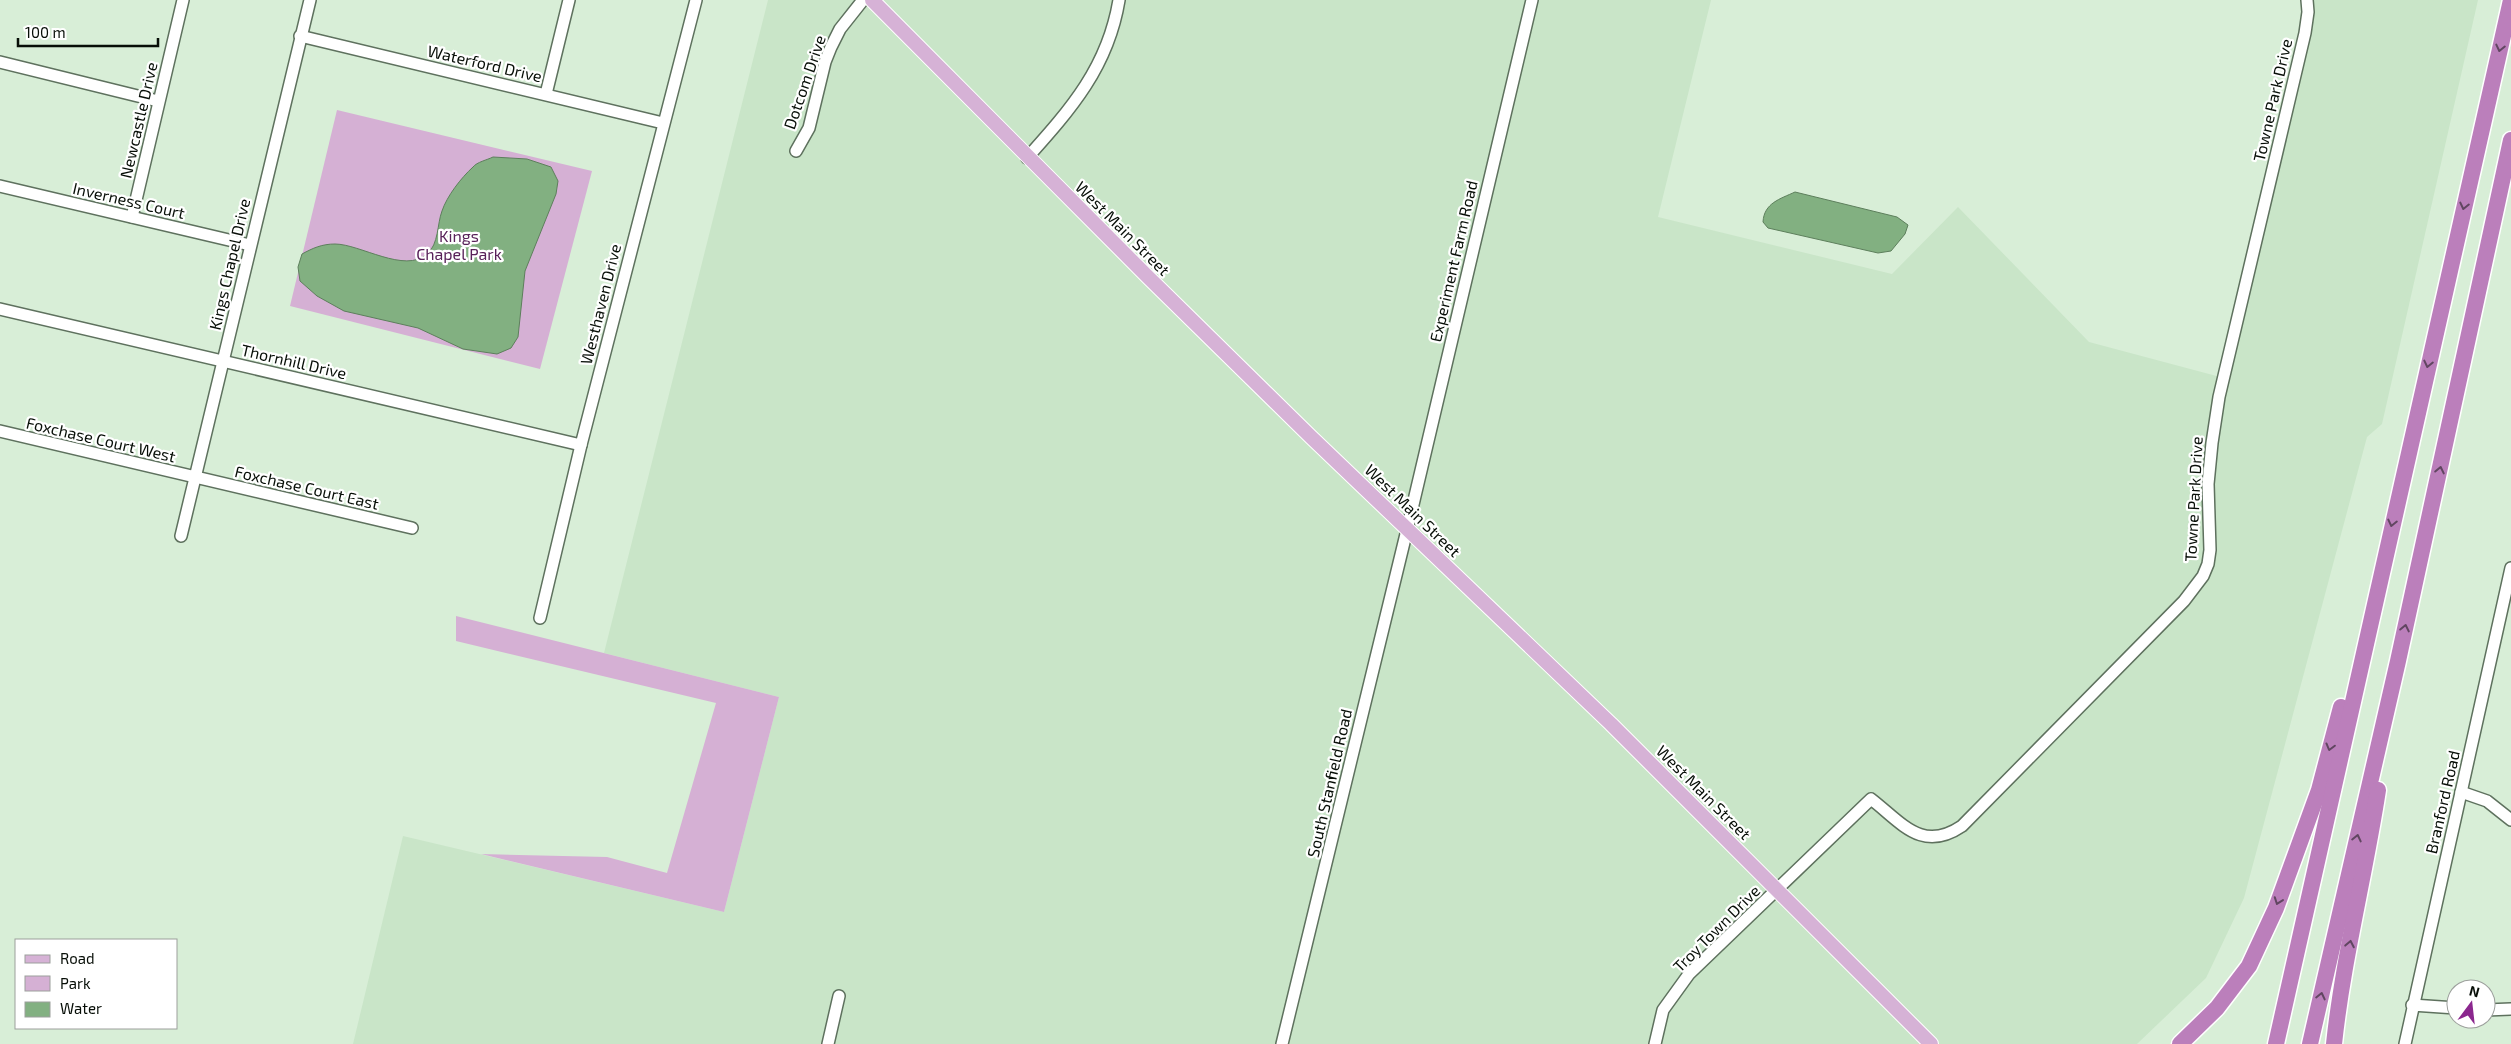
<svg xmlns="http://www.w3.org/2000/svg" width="2511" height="1044" viewBox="0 0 2511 1044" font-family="'Exo 2',sans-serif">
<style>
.built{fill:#c9e5c8}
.green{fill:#d5b0d4}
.water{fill:#82b081;stroke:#5d7f5c}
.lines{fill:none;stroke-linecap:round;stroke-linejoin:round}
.minor-casing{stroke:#5e715e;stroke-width:14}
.major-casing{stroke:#fff;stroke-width:16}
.highway-casing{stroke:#fff;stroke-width:19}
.minor{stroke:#fff;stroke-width:11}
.major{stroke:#d6b2d6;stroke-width:14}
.highway{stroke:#bb7fbb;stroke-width:16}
.oneway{stroke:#614661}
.labels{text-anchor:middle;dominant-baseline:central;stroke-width:4.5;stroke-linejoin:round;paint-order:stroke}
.street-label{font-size:16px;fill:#070e07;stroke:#fff}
.park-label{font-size:16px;fill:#582159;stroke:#fff}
</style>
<rect width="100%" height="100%" fill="#d8eed7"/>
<path class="built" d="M768,0H1711L1658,217L1892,274L1958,207L2089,342L2224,378L2307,0H2478L2382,424L2367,437L2244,898L2206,978L2137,1044H353L403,836L724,912L779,697L604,653Z"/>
<g class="green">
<path d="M337,110L592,171L540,369L290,306Z"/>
<path d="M456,616L779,697L724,912L481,854L607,857L667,873L716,703L456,641Z"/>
</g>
<g class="water">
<path d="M493,157L527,159L551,167L558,181L556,194L525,271L518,337L511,348L497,354L463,349L418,328L344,311L317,296L300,281L298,267L302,254C313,248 322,244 335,244C360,244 405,274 427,254C439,244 437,224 442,211C447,196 461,178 473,167C477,162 487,160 493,157Z"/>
<path d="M1795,192L1897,217L1908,225L1905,234L1891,251L1878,253L1768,228L1763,222C1764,203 1780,199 1795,192Z"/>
</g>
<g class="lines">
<defs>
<g id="minor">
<path d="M300,36L663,123"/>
<path d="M0,62L158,101"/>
<path d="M546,94L569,0"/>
<path d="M796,151L809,128L825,62L831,47L840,29L863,0"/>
<path d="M1027,158C1071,109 1108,67 1119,0"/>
<path d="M0,186L250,245"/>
<path d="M132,217L183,0"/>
<path d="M0,309L581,445"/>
<path d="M0,431L412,528"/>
<path d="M181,536L310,0"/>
<path d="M540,618L581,445L696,0"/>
<path d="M2461,792L2487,801L2511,820"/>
<path d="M2412,1005L2456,1008"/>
<path d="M2486,1010L2511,1009"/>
<path d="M828,1044L839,996"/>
<path d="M1282,1044L1407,530L1532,0"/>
<path d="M1655,1044L1663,1010L1689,974L1871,799C1902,823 1922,853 1962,826L2184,601L2203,576L2208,564L2210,550L2208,484L2212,443L2219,397L2305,33L2308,12L2307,0"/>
<path d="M2405,1044L2511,568"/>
</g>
<path id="major" d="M872,0L1148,277L1311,437L1611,724L1931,1044"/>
<g id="highway">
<path d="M2180,1044L2217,1008L2249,966L2276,908L2319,790L2341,707"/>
<path d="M2276,1044L2511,0"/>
<path d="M2310,1044L2398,661L2511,140"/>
<path d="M2334,1044C2343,959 2365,875 2378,790"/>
</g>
</defs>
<use href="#minor" class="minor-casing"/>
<use href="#major" class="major-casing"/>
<use href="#highway" class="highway-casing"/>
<use href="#minor" class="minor"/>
<use href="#major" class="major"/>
<use href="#highway" class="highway"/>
</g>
<defs><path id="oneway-chevron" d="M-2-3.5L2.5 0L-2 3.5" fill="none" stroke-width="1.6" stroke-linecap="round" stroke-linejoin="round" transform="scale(1.25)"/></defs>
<g class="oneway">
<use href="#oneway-chevron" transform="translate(2500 48) rotate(103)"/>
<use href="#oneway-chevron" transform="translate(2464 206) rotate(103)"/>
<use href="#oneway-chevron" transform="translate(2428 364) rotate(103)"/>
<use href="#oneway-chevron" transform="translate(2440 470) rotate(-78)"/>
<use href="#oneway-chevron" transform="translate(2392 523) rotate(103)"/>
<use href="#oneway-chevron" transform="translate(2405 628) rotate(-78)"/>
<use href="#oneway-chevron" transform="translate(2330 747) rotate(105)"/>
<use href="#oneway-chevron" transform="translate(2357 838) rotate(-77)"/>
<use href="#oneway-chevron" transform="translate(2278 901) rotate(110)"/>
<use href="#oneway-chevron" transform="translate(2350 944) rotate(-79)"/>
<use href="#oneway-chevron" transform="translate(2321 996) rotate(-77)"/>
</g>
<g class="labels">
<g class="street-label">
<text transform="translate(485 63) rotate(13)">Waterford Drive</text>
<text transform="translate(804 82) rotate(-71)">Dotcom Drive</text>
<text transform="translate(2272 100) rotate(-77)">Towne Park Drive</text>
<text transform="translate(138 120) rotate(-77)">Newcastle Drive</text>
<text transform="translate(129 200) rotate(13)">Inverness Court</text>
<text transform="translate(1123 228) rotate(45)">West Main Street</text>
<text transform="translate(1453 261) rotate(-77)">Experiment Farm Road</text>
<text transform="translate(229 264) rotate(-77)">Kings Chapel Drive</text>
<text transform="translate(600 304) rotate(-76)">Westhaven Drive</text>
<text transform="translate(294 361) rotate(13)">Thornhill Drive</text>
<text transform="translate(101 439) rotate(13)">Foxchase Court West</text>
<text transform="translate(307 487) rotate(13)">Foxchase Court East</text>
<text transform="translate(2193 499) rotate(-87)">Towne Park Drive</text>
<text transform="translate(1413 510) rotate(44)">West Main Street</text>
<text transform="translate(1329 783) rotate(-77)">South Stanfield Road</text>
<text transform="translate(1704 792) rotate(45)">West Main Street</text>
<text transform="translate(2442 802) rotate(-77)">Branford Road</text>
<text transform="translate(1716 928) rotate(-45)">Troy Town Drive</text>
</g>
<g class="park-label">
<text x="459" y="235">Kings<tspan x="459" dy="18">Chapel Park</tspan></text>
</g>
</g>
<rect x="15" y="939" width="162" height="90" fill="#ffffff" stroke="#9c9f9c"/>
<rect x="25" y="955" width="25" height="8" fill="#d6b2d6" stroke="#9c9f9c"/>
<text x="60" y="964" font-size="15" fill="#070e07">Road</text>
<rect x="25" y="976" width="25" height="15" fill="#d5b0d4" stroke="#9c9f9c"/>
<text x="60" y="989" font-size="15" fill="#070e07">Park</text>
<rect x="25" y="1002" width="25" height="15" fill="#82b081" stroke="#9c9f9c"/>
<text x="60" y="1014" font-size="15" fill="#070e07">Water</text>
<g transform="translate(2471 1004) rotate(15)"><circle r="24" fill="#ffffff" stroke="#9c9f9c"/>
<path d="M0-4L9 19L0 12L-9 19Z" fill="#8b278e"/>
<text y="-8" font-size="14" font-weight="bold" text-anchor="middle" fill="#070e07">N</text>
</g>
<path d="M18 38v8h140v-8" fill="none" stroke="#070e07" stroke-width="2.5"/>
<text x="25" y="38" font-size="15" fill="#070e07" stroke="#ffffff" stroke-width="4" paint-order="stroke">100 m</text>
</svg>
